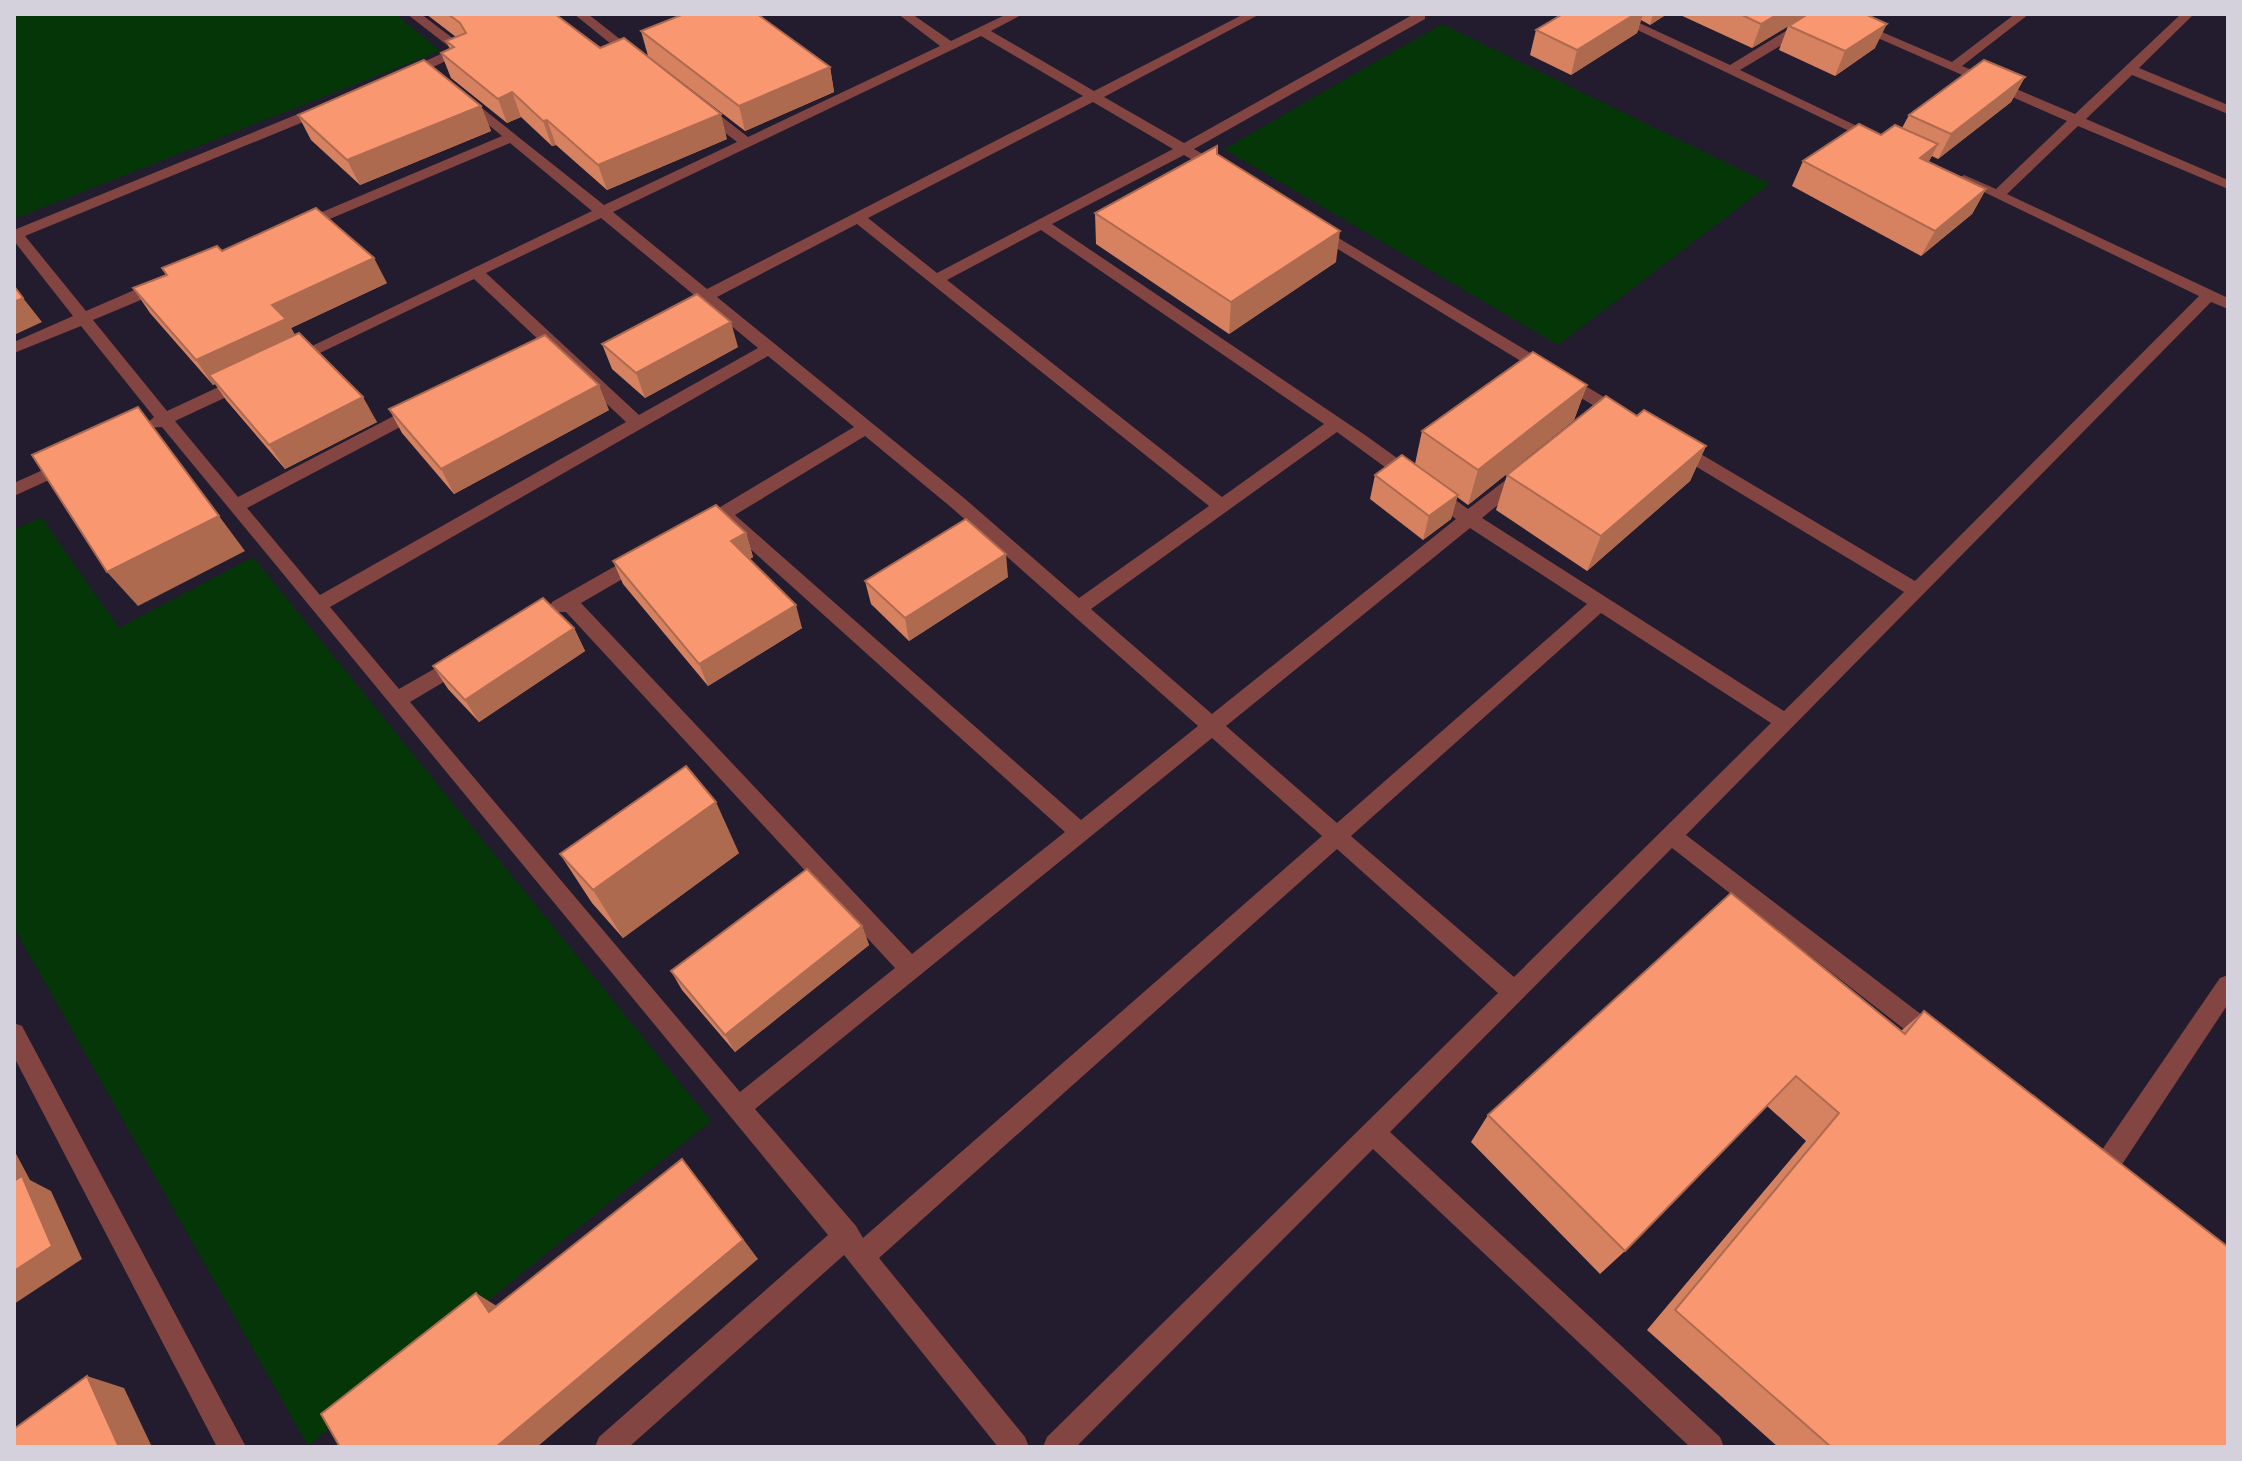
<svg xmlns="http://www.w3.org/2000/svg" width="2242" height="1461" viewBox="0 0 2242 1461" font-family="'Public Sans',sans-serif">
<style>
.green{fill:#043608}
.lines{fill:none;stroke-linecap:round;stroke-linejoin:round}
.minor{fill:#834542;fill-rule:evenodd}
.wall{fill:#d68261}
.shaded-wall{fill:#ae6a4f}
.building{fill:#f99771;stroke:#ae6a4f;stroke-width:2}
</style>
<rect width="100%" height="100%" fill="#231b2e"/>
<g class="green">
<path d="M14,14H396L440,51L14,219Z"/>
<path d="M1442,24L1770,184L1558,345L1224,149Z"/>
<path d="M41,517L119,628L253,557L711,1121L308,1446L14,928V530Z"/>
</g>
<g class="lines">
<g class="minor">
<path d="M407,14H421L468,50L411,78H401V72L452,49Z"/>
<path d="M574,14H588L644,58L632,61Z"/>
<path d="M898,14H912L951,41L1007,14H1023L991,31L1094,91L1244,14H1260L1104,97L1184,143L1414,14H1425V19L1194,149L1225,167V173H1215L1184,155L1052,224L1365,435L1468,509L1516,472H1528L1531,476L1528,480L1482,518L1784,711L1904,592L1672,452L1669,448L1672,444H1684L1915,581L2199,296L1957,179L1964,175L1996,189L2067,121L1823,14H1840L1952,62L2015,14H2029L1962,66L2075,114L2181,14H2194L2139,68L2228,105V114L2132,75L2086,119L2228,180V189L2078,126L2007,194L2228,298V309L2211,302L1686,835L1939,1028L1943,1036L1939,1044L1931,1047L1923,1044L1672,848L1390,1132L1720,1437L1724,1447H1690L1373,1149L1076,1447H1043L1047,1437L1498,993L1337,849L879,1258L1025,1437L1029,1447H998L844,1255L629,1447H595L599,1437L828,1235L162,427L148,428L146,424L154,417L81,326L14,353V342L73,316L14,241V230L320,105H330V111L25,236L86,311L155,281H167V289L93,320L167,411L238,378H250V386L175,421L238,497L411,407H423V415L247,508L320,595L626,422L474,279L297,364H285L283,360L592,211L510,143L306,229H296V223L502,136L458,100L456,97L463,93L604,205L737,142L698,112V106H708L748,137L940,46ZM981,36L1083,96L707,289L613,212ZM1093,102L1173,149L937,273L868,218ZM601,218L758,348L639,415L486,273ZM857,224L1209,506L1079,598L964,498L717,297ZM1041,230L1324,424L1222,497L947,280ZM768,356L854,427L717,509L714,514L717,519L1065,832L912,954L581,603L645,566L648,561L645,556H633L552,602L550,607L552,612H566L895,968L740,1092L410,702L469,667L472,662L469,657H455L399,689L330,607ZM1337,432L1456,519L1212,714L1091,609ZM865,436L952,508L1198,726L1081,820L735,515ZM1470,528L1587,604L1337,823L1226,726ZM1601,613L1771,723L1514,977L1351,836ZM1212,738L1322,836L863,1238L856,1226L755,1109Z"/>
<path d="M1604,14H1620L1730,65L1802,21H1812V27L1740,70L1884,139L1872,142Z"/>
<path d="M1315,224L1629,412V420H1617L1310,232V226Z"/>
<path d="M67,459L73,461L76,465L73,469L14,496V483Z"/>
<path d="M2228,975V1004L2113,1178L2104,1181L2095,1178L2092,1169L2095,1160L2220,978Z"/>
<path d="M14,1023L22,1026L246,1447H217L14,1057Z"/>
</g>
</g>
<g class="wall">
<path d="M426,14H555L727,139L607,190L556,145L552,146L521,117L507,123L451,78L441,53L450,49L446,41L456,37Z"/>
<path d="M1563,14H1667L1650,25L1641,20L1637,33L1571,75L1530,55L1536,30Z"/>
<path d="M1678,14H1865L1875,48L1835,76L1779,50L1788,26L1752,48Z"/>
<path d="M641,31L830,67L834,92L745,131L648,56Z"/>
<path d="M2025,77L2011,102L1938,159L1932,156L1928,162L1986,189L1972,214L1921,256L1792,186L1803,161L1902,128L1909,115Z"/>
<path d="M481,106L491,131L360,185L311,140L298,115Z"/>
<path d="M1217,154L1336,262L1229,334L1096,244L1095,213Z"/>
<path d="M222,251L387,283L291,328L295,335L377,422L285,469L226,400L215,384L213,385L150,313L133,288Z"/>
<path d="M602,344L738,347L645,398L612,369Z"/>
<path d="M1587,385L1574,420L1468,505L1457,497L1451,519L1423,540L1370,499L1375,475L1415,464L1422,431Z"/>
<path d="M389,409L609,410L454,494L402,433Z"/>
<path d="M1637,416L1706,446L1690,481L1587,571L1496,510L1507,475Z"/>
<path d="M746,533L753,557L750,559L802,628L708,686L623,584L613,561Z"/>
<path d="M1008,577L909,641L871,604L865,581Z"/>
<path d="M574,628L585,651L479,722L448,689L433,666Z"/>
<path d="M739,853L623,938L592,903L560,854Z"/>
<path d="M862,926L869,945L735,1052L682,990L671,971Z"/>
<path d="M1924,1011L2228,1447H1778L1647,1330L1806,1141L1767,1106L1625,1251L1600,1274L1471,1142L1488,1115L1901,1031Z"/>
</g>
<g class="shaded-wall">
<path d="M1635,14H1643L1637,33L1571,75L1577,50Z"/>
<path d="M1653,14H1667L1650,25Z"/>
<path d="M1778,14H1809L1752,48L1761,24Z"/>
<path d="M1887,24L1875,48L1835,76L1845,51Z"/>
<path d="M830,67L834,92L745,131L739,106Z"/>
<path d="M2025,77L2011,102L1938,159L1951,134Z"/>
<path d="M512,92L521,117L507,123L498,99Z"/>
<path d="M481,106L491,131L360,185L347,160Z"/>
<path d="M721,114L727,139L607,190L598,165Z"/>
<path d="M547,120L556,145L552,146L543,121Z"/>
<path d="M1938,144L1925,169L1920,158Z"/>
<path d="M1986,189L1972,214L1921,256L1935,231Z"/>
<path d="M1340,231L1336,262L1229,334L1231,302Z"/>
<path d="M374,258L387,283L291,328L300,344L209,375L215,384L213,385L196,360L272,305Z"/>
<path d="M23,298L42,322L14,335V302Z"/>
<path d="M731,322L738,347L645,398L636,373Z"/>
<path d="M599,385L609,410L454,494L441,469Z"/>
<path d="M1587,385L1574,420L1468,505L1478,470Z"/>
<path d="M363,397L377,422L285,469L269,445Z"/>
<path d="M138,407L245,551L138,606L107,572Z"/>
<path d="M1706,446L1690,481L1587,571L1601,536Z"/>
<path d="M1458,495L1451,519L1423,540L1429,516Z"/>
<path d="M746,533L753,557L739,565L731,541Z"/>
<path d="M1006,554L1008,577L909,641L905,618Z"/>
<path d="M796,605L802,628L708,686L699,664Z"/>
<path d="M574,628L585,651L479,722L465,700Z"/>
<path d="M716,802L739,853L623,938L593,890Z"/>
<path d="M862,926L869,945L735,1052L725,1035Z"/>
<path d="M14,1150L30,1180L51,1191L82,1259L14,1304Z"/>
<path d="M699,1180L758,1259L537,1447H496Z"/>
<path d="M476,1293L503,1310L489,1312Z"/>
<path d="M87,1376L124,1388L152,1447H119Z"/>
</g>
<g class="building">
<path d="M448,14H555L600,48L624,38L721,114L598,165L547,120L543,121L512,92L498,99L441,53L454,47L446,41L466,33L460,23Z"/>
<path d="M684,14H757L830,67L739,106L641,31Z"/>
<path d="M1563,14H1635L1577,50L1536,30Z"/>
<path d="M1740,14H1778L1761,24Z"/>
<path d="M1808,14H1865L1887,24L1845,51L1789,26Z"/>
<path d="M424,60L481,106L347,160L298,115Z"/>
<path d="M1984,60L2025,77L1951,134L1909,115Z"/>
<path d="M1859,124L1881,135L1895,125L1938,144L1920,158L1986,189L1935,231L1803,161Z"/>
<path d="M1217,146V154L1340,231L1231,302L1095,213Z"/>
<path d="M316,208L374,258L272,305L286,319L196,360L133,288L167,275L162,268L217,246L222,251Z"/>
<path d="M14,286L23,298L14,302Z"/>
<path d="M697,294L731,322L636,373L602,344Z"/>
<path d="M299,333L363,397L269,445L209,375Z"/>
<path d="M545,335L599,385L441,469L389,409Z"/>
<path d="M1533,352L1587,385L1478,470L1422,431Z"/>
<path d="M1606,396L1637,416L1644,410L1706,446L1601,536L1507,475Z"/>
<path d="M138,407L219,516L107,572L32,455Z"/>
<path d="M1402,455L1458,495L1429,516L1375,475Z"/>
<path d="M716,505L746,533L731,541L796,605L699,664L613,561Z"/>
<path d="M966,519L1006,554L905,618L865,581Z"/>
<path d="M543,598L574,628L465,700L433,666Z"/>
<path d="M686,766L716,802L593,890L560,854Z"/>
<path d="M807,869L862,926L725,1035L671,971Z"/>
<path d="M1731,893L1905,1034L1924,1011L2228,1247V1447H1831L1675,1310L1839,1113L1796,1076L1625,1251L1488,1115Z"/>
<path d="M682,1159L743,1240L496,1447H340L321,1414L476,1293L489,1312Z"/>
<path d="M22,1176L52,1246L14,1271V1181Z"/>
<path d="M87,1376L119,1447H14V1429Z"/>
</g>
<rect width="2242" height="1461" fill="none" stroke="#d4d0dc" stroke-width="32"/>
</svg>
